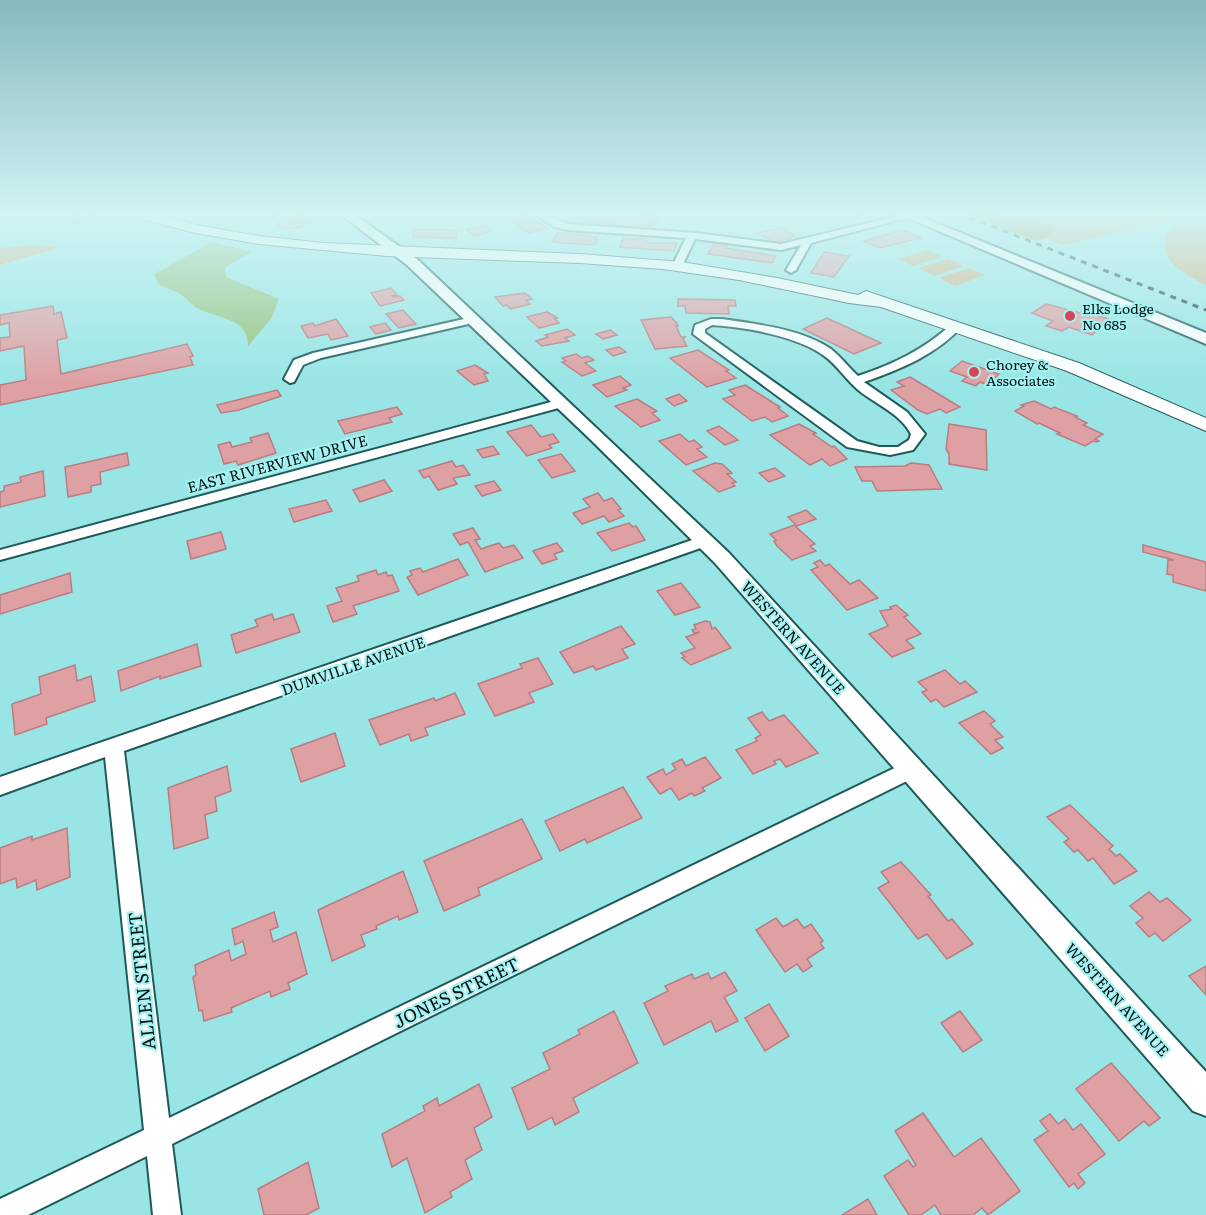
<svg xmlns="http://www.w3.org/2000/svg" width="1206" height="1215" viewBox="0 0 1206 1215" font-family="Literata,serif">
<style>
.green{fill:#d4af7b}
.forest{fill:#b6873f}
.water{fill:#94c37e}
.building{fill:#dfa0a3;stroke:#b97d81;stroke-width:1.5}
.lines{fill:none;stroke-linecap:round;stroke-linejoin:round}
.street-casing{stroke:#1f5a5b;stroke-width:4}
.secondary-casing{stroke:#1f5a5b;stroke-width:4}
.primary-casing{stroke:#1f5a5b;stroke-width:2}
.street{fill:#fff;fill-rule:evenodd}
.secondary{fill:#fff;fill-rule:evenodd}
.primary{fill:#fff;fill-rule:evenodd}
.rail{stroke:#173131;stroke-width:3;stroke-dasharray:6 6;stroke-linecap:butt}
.poi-dot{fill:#d44459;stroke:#a6f2f2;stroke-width:2}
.labels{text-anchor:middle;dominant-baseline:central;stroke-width:4.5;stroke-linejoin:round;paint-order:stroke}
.far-poi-label{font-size:14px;fill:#011;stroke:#a6f2f2;text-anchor:start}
.street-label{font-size:15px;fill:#011;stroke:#a6f2f2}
.near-street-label{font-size:18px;fill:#011;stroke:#a6f2f2}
</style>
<rect width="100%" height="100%" fill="#99e5e5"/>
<g class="green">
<path d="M978,213H1201L1062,245Z"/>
<path d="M1187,219L1206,225V285C1184,274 1160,262 1165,234Z"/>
<path d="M35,245L61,247L0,265V248Z"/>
<path d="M928,250L943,257L913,266L898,259Z"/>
<path d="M948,259L964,266L934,276L919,268Z"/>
<path d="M969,268L985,275L955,286L939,278Z"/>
</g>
<path class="forest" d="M964,213C980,213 1047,220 1056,229L1049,236L1036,241Z"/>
<path class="water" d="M212,242L251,252L225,267L226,277L279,299L271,319L248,346C249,319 218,318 199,309C192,306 187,298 180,294C173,290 165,287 158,284L154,274Z"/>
<g class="building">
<path d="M83,213H101L74,223L65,219Z"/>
<path d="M283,213L293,218L303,215L315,220L299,228L283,229L277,226L280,222L270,217Z"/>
<path d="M581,213H636L659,217L653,226H626L580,221Z"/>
<path d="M839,213H858L864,215L849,219Z"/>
<path d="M525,215L548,228L528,233L509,219Z"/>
<path d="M483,225L493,230L476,236L466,230Z"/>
<path d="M783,228L795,237L774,242L757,233Z"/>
<path d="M413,230H456V238L413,237Z"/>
<path d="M903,230L921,238L879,248L864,241Z"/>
<path d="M557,233L579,234L598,238L594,245L552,242Z"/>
<path d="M623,239H646L645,242L654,243H677L674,251L620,247Z"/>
<path d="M714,244L727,246L725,248L776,256L772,263L708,254Z"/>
<path d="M824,252L849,256L834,277L811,273Z"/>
<path d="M391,288L397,295L392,296L393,297L400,296L404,300L380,306L371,293Z"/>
<path d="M525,293L532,299L526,300L530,304L511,309L506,305L503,306L495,297Z"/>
<path d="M678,299L735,300L736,306H728L729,314L686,313L685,306H678Z"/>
<path d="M1046,304L1080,313L1083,310L1109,319L1092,335L1069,327L1062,331L1046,326L1053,321L1032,313Z"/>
<path d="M53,306L54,314L61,312L67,338L57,340L61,374L187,344L193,356L190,357L193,365L0,405V385L26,380L24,346L0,351V338L10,337L9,323L0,325V315Z"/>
<path d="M403,310L416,324L399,328L386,314Z"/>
<path d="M547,312L558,318H554L559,323L539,328L527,317Z"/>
<path d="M671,317L677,323L678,326H676L681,337H685L683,339L687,346L655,349L641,320Z"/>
<path d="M827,318L881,343L854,354L803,329Z"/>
<path d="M336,319L348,336L331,340L328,334L308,338L301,326L313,323L315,326Z"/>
<path d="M385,323L391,330L376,334L370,327Z"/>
<path d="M567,329L575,335L565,338L569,341L542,346L536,341L548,337L545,335Z"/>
<path d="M610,330L617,335L603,339L596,334Z"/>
<path d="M619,347L626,352L613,356L606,350Z"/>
<path d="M698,350L729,370L726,371L736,378L707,387L670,358Z"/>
<path d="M576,354L582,358L588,356L594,360L585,363L596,371L582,376L562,362L566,361L562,358Z"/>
<path d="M962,361L999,374L987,385L980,382L976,386L962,381L967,377L950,371Z"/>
<path d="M475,365L488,373L484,374L488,381L474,385L457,371Z"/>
<path d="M620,376L631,385L623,388L627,390L607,397L593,385Z"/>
<path d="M910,377L960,407L946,413L940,409L927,414L918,410L891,390L904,386L897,382Z"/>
<path d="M745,385L780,407L778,408L788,416L772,422L765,417L752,421L723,399L735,395L729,390Z"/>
<path d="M277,390L281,396L239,410L221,413L217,405Z"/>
<path d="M679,394L687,401L674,406L666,399Z"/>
<path d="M637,399L657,411L652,413L660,420L641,427L615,406Z"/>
<path d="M1034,401L1051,409L1054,407L1077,416L1075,417L1087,423L1083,425L1103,434L1095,439L1099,441L1096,442L1093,441L1085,446L1057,434L1060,433L1039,423L1037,424L1015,411L1024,406L1021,405Z"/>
<path d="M397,407L402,414L389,418L392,422L345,434L338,421Z"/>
<path d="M799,424L816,433L813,434L832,447L834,446L847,459L830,466L822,459L810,465L770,435Z"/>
<path d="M949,424L986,430L987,470L949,464V454L946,449Z"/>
<path d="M531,425L541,437L553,434L559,442L549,445L552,448L527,456L507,432Z"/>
<path d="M719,426L738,440L725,445L707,431Z"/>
<path d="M268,433L276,453L238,465L236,461L224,464L218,445L230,442L232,447L252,442L250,438Z"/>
<path d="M680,434L689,442L694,440L702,447L697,449L707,457L686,465L659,441Z"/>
<path d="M493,446L499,454L483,458L477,450Z"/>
<path d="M127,453L129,465L100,472L101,484L91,486V492L68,497L65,467Z"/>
<path d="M561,454L575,471L552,478L538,460Z"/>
<path d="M452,461L456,467L463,465L470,475L453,478L457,484L438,490L429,476L424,478L419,471Z"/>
<path d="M715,463L722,464L732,473L727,474L736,482L732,483L735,486L719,492L693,471Z"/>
<path d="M911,463L929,465L942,489L877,491L872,481H862L855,467L905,466Z"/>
<path d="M775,468L785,476L769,482L759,473Z"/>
<path d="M43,471L45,496L0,507V492L4,491V486L21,482L20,477Z"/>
<path d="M384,480L392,491L360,502L353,490Z"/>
<path d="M494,481L501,490L482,496L475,486Z"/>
<path d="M598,493L604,501L612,498L621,509L618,510L624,516L609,522L604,516L582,524L573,513L590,507L583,499Z"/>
<path d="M326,500L332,511L294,522L289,509Z"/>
<path d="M806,510L816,519L797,526L788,517Z"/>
<path d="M629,523L633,527L636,526L645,540L612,551L597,533Z"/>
<path d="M794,525L815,544L810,546L816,551L792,560L777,546L774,541L776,540L770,534Z"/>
<path d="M473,528L480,539L475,540L481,549L499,543L503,548L514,545L523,558L485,572L468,542L460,545L453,534Z"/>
<path d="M221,532L226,549L191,559L187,541Z"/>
<path d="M557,543L563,551L554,554L557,559L542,564L533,551Z"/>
<path d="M1143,545L1206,562V591L1173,582V575L1167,574L1168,560H1174L1143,552Z"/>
<path d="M458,559L468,575L418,595L407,577L412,575L410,571L420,568L423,572Z"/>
<path d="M820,560L825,566L829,564L850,584L859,580L878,598L847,610L811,570L818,567L814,563Z"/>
<path d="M376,570L378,575L386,572L388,576L392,575L399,591L353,606L357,614L333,622L327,606L342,601L336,588L359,581L357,576Z"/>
<path d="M70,573L72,592L0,614V595Z"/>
<path d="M681,583L700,607L675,615L657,591Z"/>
<path d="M896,605L908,615L904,617L921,634L906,640L914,648L892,657L869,634L888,626L880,611L892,609L890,607Z"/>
<path d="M272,614L274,620L293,614L300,632L236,653L231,635L258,626L255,620Z"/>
<path d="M705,621L710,622L712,629L715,627L731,648L691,665L682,658L685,657L681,653L695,648L686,637L700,632L694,633L692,630L696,629L694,625Z"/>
<path d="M621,626L635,644L622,649L628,658L596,670L593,666L574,673L560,652Z"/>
<path d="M197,644L201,666L160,679V676L121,691L118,671Z"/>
<path d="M538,658L553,684L529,693L534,702L495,716L478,684L522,668L520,664Z"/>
<path d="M75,665L77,681L91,676L95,701L46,718L47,724L15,735L12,704L41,694L39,677Z"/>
<path d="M945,670L960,684L965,681L977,692L944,707L936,699L931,702L922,692L927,690L918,682Z"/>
<path d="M455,693L465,714L425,728L428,735L411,741L409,734L380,745L369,720L434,698L435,701Z"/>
<path d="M984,711L995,721L990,724L1003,737L995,740L1003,748L991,754L959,723Z"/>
<path d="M762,712L769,721L784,715L818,753L786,767L780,759L774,761L776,764L753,774L736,750L757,741L755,738L761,735L748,718Z"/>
<path d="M335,733L345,766L301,782L291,749Z"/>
<path d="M705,757L721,778L702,788L705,791L694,796L692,793L679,800L671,788L660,794L647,777L663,769L666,775L676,769L672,764L682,759L686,766Z"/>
<path d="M227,766L231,791L215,797L217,811L205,815L208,838L174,849L168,788Z"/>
<path d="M623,787L642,818L587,843L585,839L560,851L545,821Z"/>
<path d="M1070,805L1113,846L1109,849L1116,856L1120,854L1137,871L1114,884L1093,858L1088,861L1078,850L1074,852L1064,842L1069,839L1047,817Z"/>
<path d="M522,819L542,859L478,888L480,895L444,911L424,861Z"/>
<path d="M67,828L70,877L37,890L36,880L17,888L16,878L0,884V848L32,836V840Z"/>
<path d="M901,862L931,895L928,896L948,921L952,919L973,944L947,959L927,934L918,939L878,888L889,882L881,872Z"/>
<path d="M403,871L418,912L399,920L398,916L376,926L377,929L361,935L365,946L332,961L318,910Z"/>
<path d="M1149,892L1160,902L1167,898L1191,920L1163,941L1155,933L1149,937L1136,923L1143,918L1130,906Z"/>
<path d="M274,912L278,927L270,930L273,942L296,932L307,974L288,983L290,989L271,997L270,991L231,1008L232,1012L204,1021L202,1010L199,1011L193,977L196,975L195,965L229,950L231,961L246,954L243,941L235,945L232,929Z"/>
<path d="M776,918L783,927L797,919L804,928L811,924L823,941L820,943L824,948L807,959L812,966L803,972L797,964L785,972L756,930Z"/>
<path d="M1206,966V995L1189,976Z"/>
<path d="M725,972L737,991L724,997L738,1021L716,1032L711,1021L664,1045L644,1003L668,991L665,986L692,974L694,979L708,973L711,979Z"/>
<path d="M769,1004L789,1036L765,1051L745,1018Z"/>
<path d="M614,1011L638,1063L573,1098L579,1112L555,1125L552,1117L528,1130L512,1088L550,1069L543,1053L580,1034L578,1030Z"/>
<path d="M960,1011L982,1040L963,1052L941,1023Z"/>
<path d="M1111,1063L1160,1118L1149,1126L1144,1121L1119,1141L1076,1089Z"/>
<path d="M479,1084L492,1117L474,1128L482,1150L465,1160L472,1179L450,1192L452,1197L425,1213L407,1158L392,1167L382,1134L425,1111L423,1106L437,1098L439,1106Z"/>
<path d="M923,1113L954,1157L981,1138L1020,1191L988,1215L982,1208L973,1215H941L935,1205L921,1215H909L884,1176L908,1160L913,1167L916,1165L895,1131Z"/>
<path d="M1050,1114L1058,1124L1065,1119L1073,1130L1081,1124L1105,1154L1078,1174L1085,1183L1078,1189L1074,1183L1069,1187L1034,1140L1048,1131L1040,1121Z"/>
<path d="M308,1162L319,1208L306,1215H264L258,1189Z"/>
<path d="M868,1199L877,1215H842Z"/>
</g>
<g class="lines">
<defs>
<g id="street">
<path d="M532,213H542L568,224L696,233L781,244L910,213L914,216L811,243L796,270L791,273L786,270L801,245L781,250L695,239L682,266L677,269L672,266L686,238L568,230L555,227Z"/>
<path d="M473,317L478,320L477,322L321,358L303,365L294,382L290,383L284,379L294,360L313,353Z"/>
<path d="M722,319C756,324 802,329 831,349C841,357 849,368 858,376C894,364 925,349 953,323L963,325C938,354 899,370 864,382L907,412L925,434L913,450L890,455L847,447L693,334L695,325L711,319ZM712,325C744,327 797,336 823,355C838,365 847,382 862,393C880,406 901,415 911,434L909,440L898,447H879L857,441L705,333V329Z"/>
<path d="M562,399L568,403L566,406L0,560V550Z"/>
<path d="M704,536L709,537L712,541L709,545L124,751L169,1118L905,763L912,761L919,763L922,769L919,775L172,1144L181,1215H153L147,1156L28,1215H0V1199L144,1130L105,757L0,795V777Z"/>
</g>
<g id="secondary">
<path d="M339,213H352L417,259L729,553L1206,1072V1116L1193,1111L715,563L590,439L407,265Z"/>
<path d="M896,213H912L1206,333V344Z"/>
</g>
<path id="primary" d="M127,213H149L197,225L259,236L323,243L580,254L682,262L777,278L858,295L866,291L1079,363L1206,418V431L1067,371L881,307L849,303L739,280L663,269L580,263L387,256L259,244L196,233L129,216Z"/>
</defs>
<use href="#street" class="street-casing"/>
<use href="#secondary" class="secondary-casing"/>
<use href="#primary" class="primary-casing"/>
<use href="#street" class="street"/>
<use href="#secondary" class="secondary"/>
<use href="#primary" class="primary"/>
<path class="rail" d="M958,213L1206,310"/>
</g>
<linearGradient id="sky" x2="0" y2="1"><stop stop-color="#86babe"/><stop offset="0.56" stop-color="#d1f3f3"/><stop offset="1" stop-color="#d1f3f3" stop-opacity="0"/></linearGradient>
<rect width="1206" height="383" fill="url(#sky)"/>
<g class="poi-dot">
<circle cx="1070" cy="316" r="6"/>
<circle cx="974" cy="372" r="6"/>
</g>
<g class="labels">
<g class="far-poi-label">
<text x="1082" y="308">Elks Lodge<tspan x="1082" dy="16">No 685</tspan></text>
<text x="986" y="364">Chorey &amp;<tspan x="986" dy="16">Associates</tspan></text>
</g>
<g class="street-label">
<text transform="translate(277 463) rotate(-15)">EAST RIVERVIEW DRIVE</text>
<text transform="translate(794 637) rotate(48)">WESTERN AVENUE</text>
<text transform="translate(353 665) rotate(-19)">DUMVILLE AVENUE</text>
<text transform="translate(1118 999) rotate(48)">WESTERN AVENUE</text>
</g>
<g class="near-street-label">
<text transform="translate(141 981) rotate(-96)">ALLEN STREET</text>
<text transform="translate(456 992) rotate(-26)">JONES STREET</text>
</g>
</g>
</svg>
